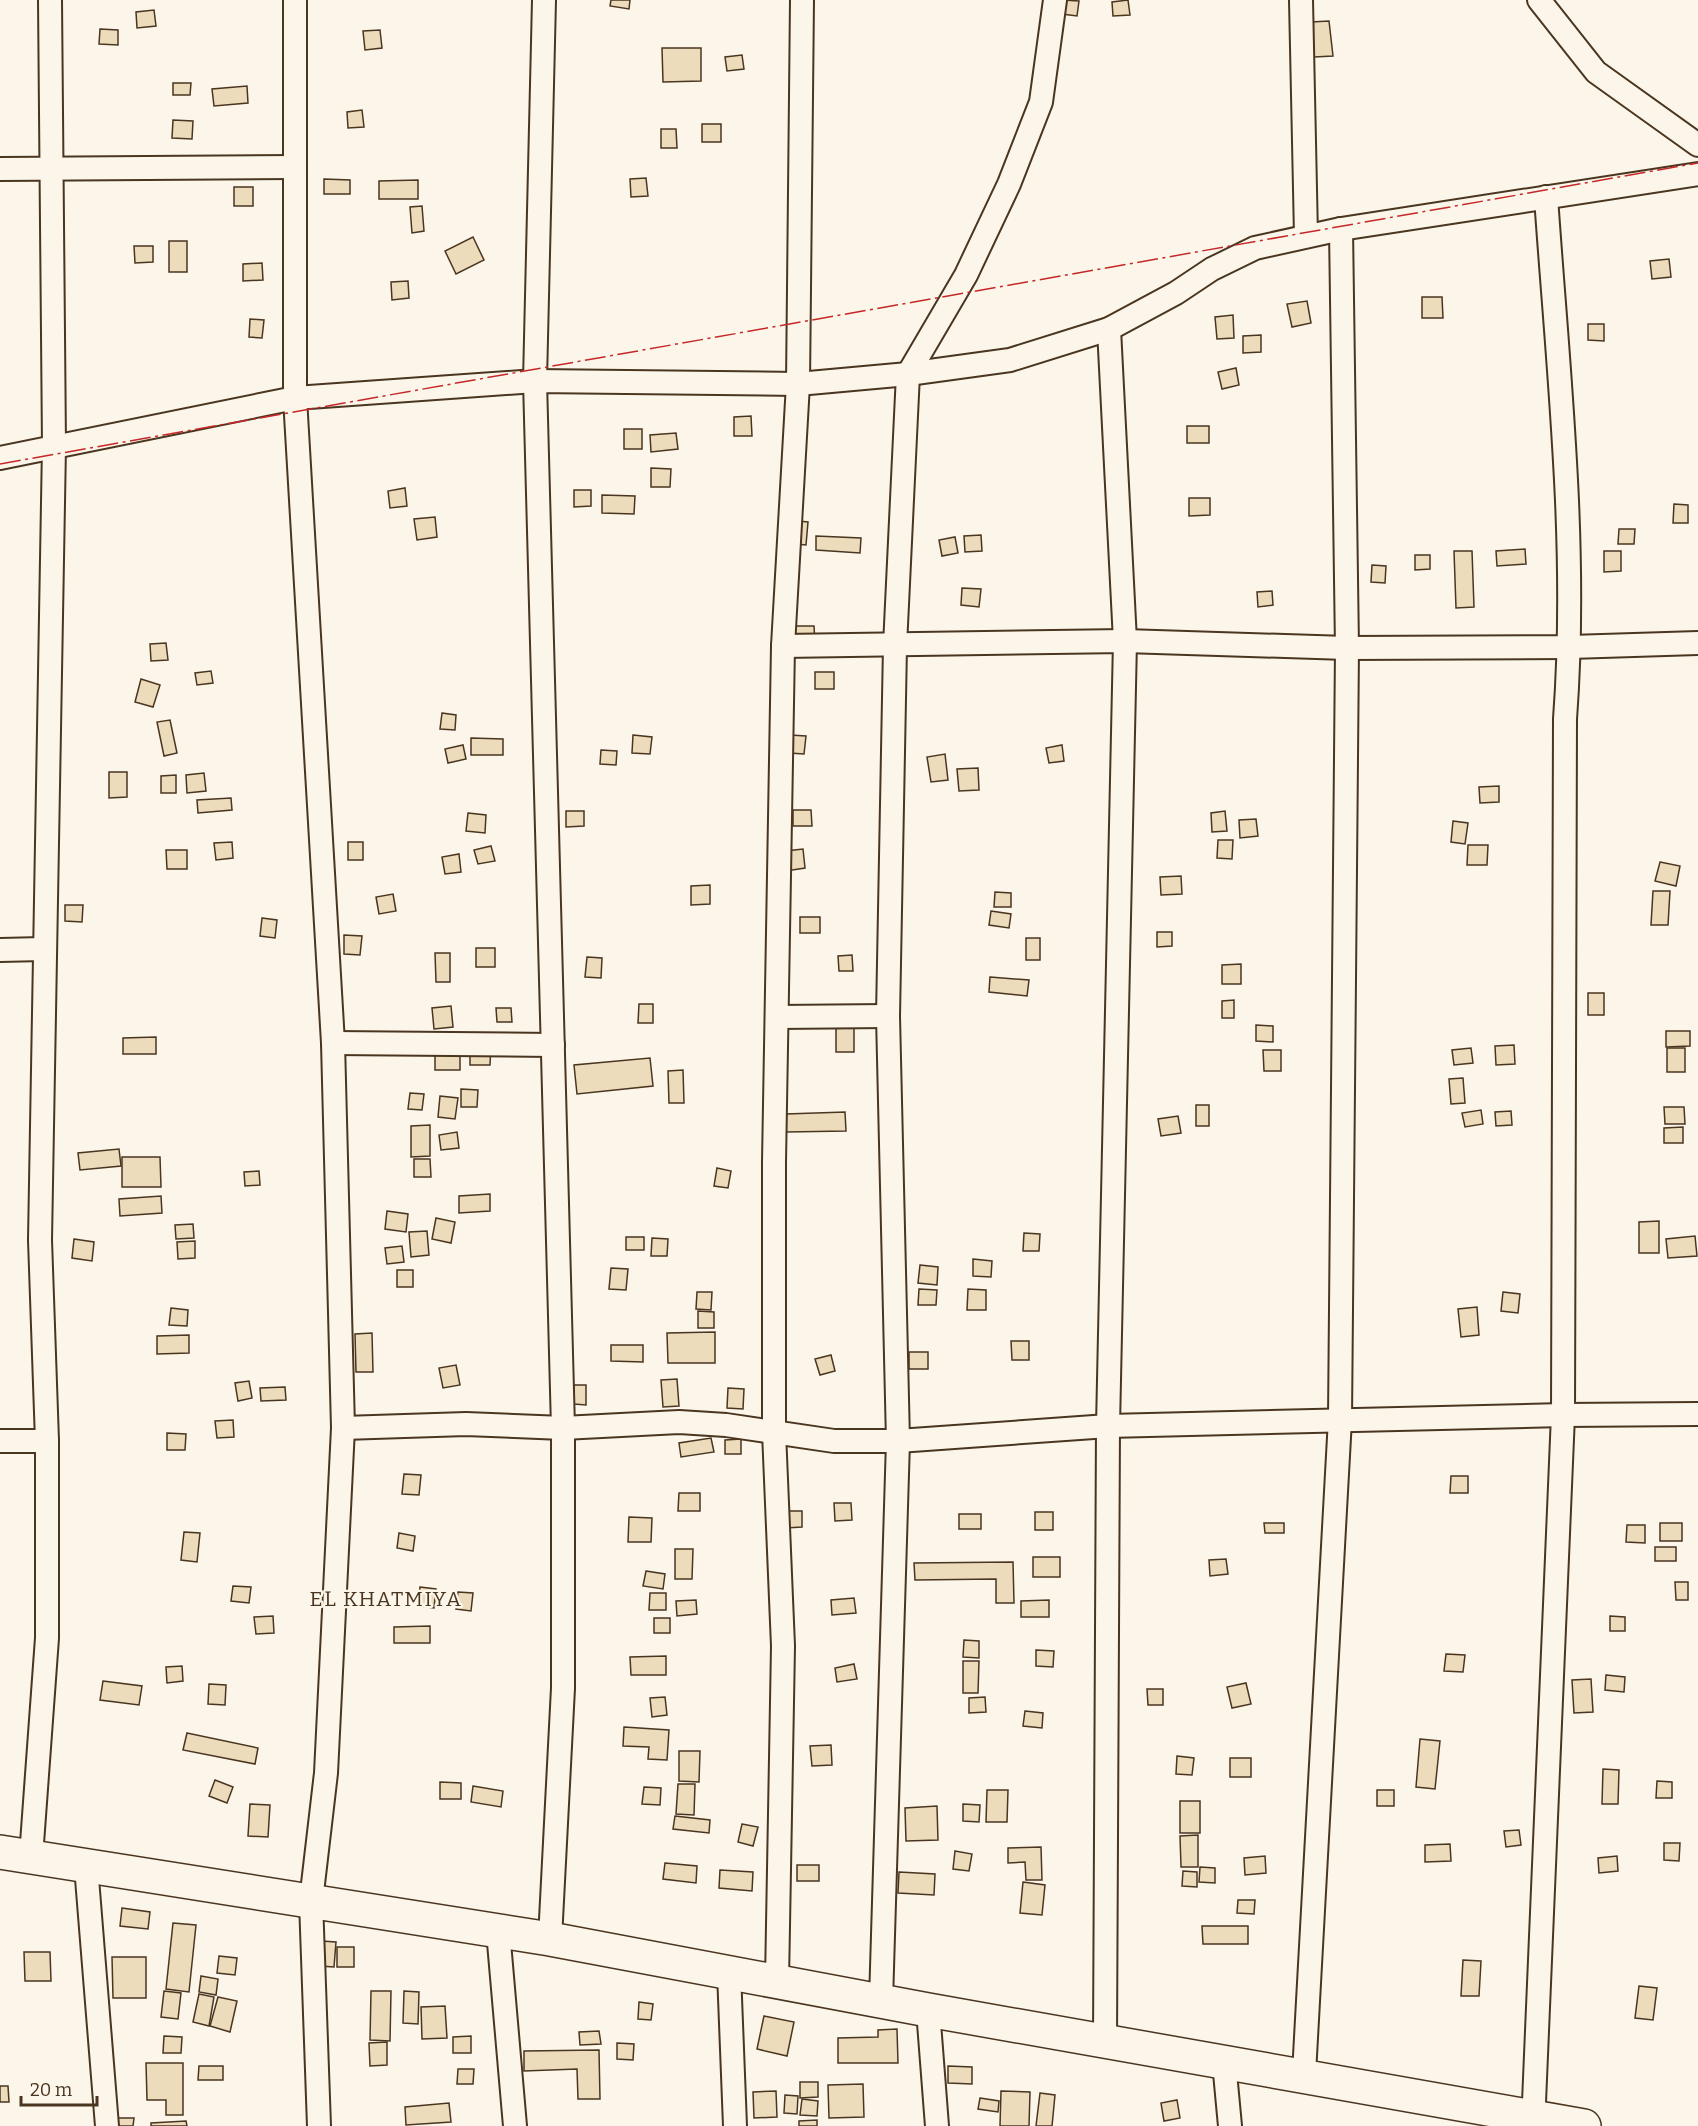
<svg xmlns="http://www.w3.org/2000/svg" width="1698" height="2126" viewBox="0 0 1698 2126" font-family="Bitter,serif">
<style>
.building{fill:#ecdcbc;stroke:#4a3520;stroke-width:1.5}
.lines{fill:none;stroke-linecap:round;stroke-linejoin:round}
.street-casing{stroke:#4a3520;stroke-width:26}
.secondary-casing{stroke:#4a3520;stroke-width:36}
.street{stroke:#fbf6e9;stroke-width:22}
.secondary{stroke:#fbf6e9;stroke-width:33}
.power{stroke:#c62828;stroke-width:1.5;stroke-dasharray:21 4.5 3 4.5;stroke-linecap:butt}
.labels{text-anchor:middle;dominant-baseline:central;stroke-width:4.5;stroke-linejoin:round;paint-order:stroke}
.quarter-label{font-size:21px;letter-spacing:1.5px;fill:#4a3520;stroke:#fbf6e9}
</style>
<rect width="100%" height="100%" fill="#fbf6e9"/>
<g class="building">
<path d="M611,0H630L629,9L610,6Z"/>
<path d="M1063,0L1079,1L1077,16L1062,14Z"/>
<path d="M1128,0L1130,15L1113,16L1112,2Z"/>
<path d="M154,10L156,26L137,28L136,12Z"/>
<path d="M1329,21L1333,56L1314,57L1311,22Z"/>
<path d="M100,29L118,30V45L99,44Z"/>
<path d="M380,30L382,48L365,50L363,31Z"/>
<path d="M662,48H701V81L663,82Z"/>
<path d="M742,55L744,69L727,71L725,57Z"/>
<path d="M173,83H191L190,95H173Z"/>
<path d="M247,86L248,103L214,106L212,89Z"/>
<path d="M362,110L364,127L348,128L347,112Z"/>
<path d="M173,120L193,121L192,139L172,138Z"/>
<rect x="702" y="124" width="19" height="18"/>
<path d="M661,129H676L677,148H661Z"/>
<path d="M646,178L648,196L631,197L630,179Z"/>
<path d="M324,179L350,180V194H324Z"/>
<path d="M418,180V199H379V181Z"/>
<rect x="234" y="187" width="19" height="19"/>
<path d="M422,206L424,231L412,233L410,207Z"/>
<path d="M473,237L484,260L456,274L445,251Z"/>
<rect x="169" y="241" width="18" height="31"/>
<path d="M134,246H153V262L135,263Z"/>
<path d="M1669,259L1671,277L1652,279L1650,261Z"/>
<path d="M262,263L263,280L243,281V264Z"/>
<path d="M408,281L409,298L392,300L391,282Z"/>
<path d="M1422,297H1442L1443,318H1422Z"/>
<path d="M1307,301L1311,323L1292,327L1287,304Z"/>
<path d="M1233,315L1234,338L1217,339L1215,317Z"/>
<path d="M250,319L264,320L262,338L249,337Z"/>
<path d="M1588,324H1604V341L1588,340Z"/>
<path d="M1261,335V352L1243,353V336Z"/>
<path d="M1236,368L1239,385L1222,389L1218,372Z"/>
<path d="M751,416L752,436H734V417Z"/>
<rect x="1187" y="426" width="22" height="17"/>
<rect x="624" y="429" width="18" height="20"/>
<path d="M676,433L678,449L651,452L650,435Z"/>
<path d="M651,468L671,469L670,487H651Z"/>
<path d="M405,488L407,506L390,508L388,491Z"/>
<path d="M574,490H591V506L574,507Z"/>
<path d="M602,495L635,496L634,514L602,513Z"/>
<path d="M1189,498H1210V515L1189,516Z"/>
<path d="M1674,504L1688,505V523H1673Z"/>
<path d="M435,517L437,537L417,540L414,519Z"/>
<path d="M788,520L808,522L806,545L786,543Z"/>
<path d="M1619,529H1635L1634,544H1618Z"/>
<path d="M981,535L982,551L965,552L964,536Z"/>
<path d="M816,536L861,538L860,553L816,550Z"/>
<path d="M955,537L958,553L942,556L939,540Z"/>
<path d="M1525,549L1526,564L1497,566L1496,551Z"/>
<path d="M1454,551H1472L1474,607L1456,608Z"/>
<path d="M1604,551H1621V571L1604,572Z"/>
<path d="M1415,555H1430V569L1415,570Z"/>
<path d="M1372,565L1386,566L1385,583L1371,582Z"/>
<path d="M962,588L981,589L979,607L961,605Z"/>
<path d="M1272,591L1273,605L1258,607L1257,592Z"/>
<path d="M795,626H814L815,643L795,644Z"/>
<path d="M166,643L168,660L151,661L150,644Z"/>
<path d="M211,671L213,683L197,685L195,673Z"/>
<rect x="815" y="672" width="19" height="17"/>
<path d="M141,679L160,685L153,707L135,702Z"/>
<path d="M442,713L456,715L455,730L440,729Z"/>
<path d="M170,720L177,753L164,756L157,722Z"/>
<path d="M633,735L652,737L650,754L632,753Z"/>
<path d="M790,735L806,736L804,754L789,753Z"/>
<path d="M471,738L503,739V755H471Z"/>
<path d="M463,745L466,759L448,763L445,749Z"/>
<path d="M1062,745L1064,761L1049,763L1046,748Z"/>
<path d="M601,750L617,751L616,765L600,764Z"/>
<path d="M945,754L948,780L931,782L927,757Z"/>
<path d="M978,768L979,790L959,791L957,769Z"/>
<path d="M109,772H127V797L109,798Z"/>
<path d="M204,773L206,791L187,793L186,775Z"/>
<path d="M176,775V793H161V776Z"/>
<path d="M1499,786V802L1480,803L1479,787Z"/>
<path d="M231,798L232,810L198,813L197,800Z"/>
<path d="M793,810H811L812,826H793Z"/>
<path d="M566,811H584V826L566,827Z"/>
<path d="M1225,811L1227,831L1212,832L1211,813Z"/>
<path d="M468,813L486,815L485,833L466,831Z"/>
<path d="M1256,819L1258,836L1240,838L1239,820Z"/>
<path d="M1453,821L1468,823L1465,844L1451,842Z"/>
<path d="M1218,840H1233L1232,859L1217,858Z"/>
<path d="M232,842L233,858L216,860L214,843Z"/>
<rect x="348" y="842" width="15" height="18"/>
<path d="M1468,845H1488L1487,865H1467Z"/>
<path d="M491,846L495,861L478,864L474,850Z"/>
<path d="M803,849L805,868L786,871L785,851Z"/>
<path d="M166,850H187V869H167Z"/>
<path d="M459,854L461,872L445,874L442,857Z"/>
<path d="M1660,862L1680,866L1676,886L1655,881Z"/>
<path d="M1181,876L1182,894L1161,895L1160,877Z"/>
<path d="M710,885V904L691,905V886Z"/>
<path d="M1653,891H1670L1668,925H1651Z"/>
<path d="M995,892L1011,893V907H994Z"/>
<path d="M393,894L396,911L379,914L376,897Z"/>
<path d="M65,905H83L82,922L65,921Z"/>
<path d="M991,911L1011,914L1009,928L989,925Z"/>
<rect x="800" y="917" width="20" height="16"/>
<path d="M262,918L277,920L275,938L260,936Z"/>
<path d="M1157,932H1172V946L1157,947Z"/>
<path d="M344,935L362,936L360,955L344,954Z"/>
<rect x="1026" y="938" width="14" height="22"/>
<rect x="476" y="948" width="19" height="19"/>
<path d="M435,953H450V982H436Z"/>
<path d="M852,955L853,971H839L838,956Z"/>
<path d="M587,957L602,958L601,978L585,977Z"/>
<path d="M1241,964V984H1222V965Z"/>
<path d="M990,977L1029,980L1027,996L989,992Z"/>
<rect x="1588" y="993" width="16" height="22"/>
<path d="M1234,1000V1018H1222V1001Z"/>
<path d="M639,1004H653V1023H638Z"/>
<path d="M451,1006L453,1027L434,1029L432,1008Z"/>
<path d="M496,1008H511L512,1022H497Z"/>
<rect x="836" y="1018" width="18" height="34"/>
<path d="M1256,1025L1273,1026V1042L1256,1041Z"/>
<path d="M1666,1031H1690V1046L1666,1047Z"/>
<path d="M156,1037V1054H123V1038Z"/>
<path d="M491,1044L490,1065H470V1045Z"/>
<path d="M1514,1045L1515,1064L1496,1065L1495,1046Z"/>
<path d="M1471,1048L1473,1063L1454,1065L1452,1050Z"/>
<rect x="1667" y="1048" width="18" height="24"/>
<rect x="435" y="1050" width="25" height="20"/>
<path d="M1263,1050H1281V1071H1264Z"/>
<path d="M650,1058L653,1086L577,1094L574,1065Z"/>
<path d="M683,1070L684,1103H669L668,1071Z"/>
<path d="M1463,1078L1465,1103L1451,1104L1449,1079Z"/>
<path d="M461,1089L478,1090L477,1107H461Z"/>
<path d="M410,1093L424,1094L422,1110L408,1109Z"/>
<path d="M440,1096L458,1098L455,1119L438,1117Z"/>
<rect x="1196" y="1105" width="13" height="21"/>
<path d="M1664,1107H1684L1685,1124H1665Z"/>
<path d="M1481,1110L1483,1124L1465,1127L1462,1113Z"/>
<path d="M1511,1111L1512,1125L1496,1126L1495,1112Z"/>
<path d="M845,1112L846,1131L786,1132V1114Z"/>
<path d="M1178,1116L1181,1133L1161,1136L1158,1119Z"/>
<path d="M430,1125V1156L411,1157V1126Z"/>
<path d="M1683,1127V1143H1664V1128Z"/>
<path d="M457,1132L459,1148L441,1150L439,1135Z"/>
<path d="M119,1149L121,1166L80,1170L78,1153Z"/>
<path d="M122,1157H160L161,1187H122Z"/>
<path d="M414,1159H430L431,1177H414Z"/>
<path d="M717,1168L731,1171L728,1188L714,1186Z"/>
<path d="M259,1171L260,1185L245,1186L244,1172Z"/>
<path d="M490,1194V1211L459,1213V1196Z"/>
<path d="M161,1196L162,1213L120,1216L119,1199Z"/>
<path d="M387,1211L408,1214L406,1232L385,1229Z"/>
<path d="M436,1218L455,1222L451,1243L432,1239Z"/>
<path d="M1659,1221V1253H1639V1222Z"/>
<path d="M193,1224L194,1238L176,1239L175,1225Z"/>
<path d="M427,1231L429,1255L411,1257L409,1232Z"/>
<path d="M1024,1233L1040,1234L1039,1251H1023Z"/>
<path d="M1695,1236L1697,1256L1668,1258L1666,1239Z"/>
<rect x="626" y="1237" width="18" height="13"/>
<path d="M652,1238L668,1239L667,1256H651Z"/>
<path d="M74,1239L94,1242L92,1261L72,1258Z"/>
<path d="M195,1241V1258L178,1259L177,1242Z"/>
<path d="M402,1246L404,1262L387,1264L385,1248Z"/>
<path d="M973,1259L992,1261L991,1277L973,1276Z"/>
<path d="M920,1265L938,1267L937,1285L918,1283Z"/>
<path d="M611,1268L628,1269L626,1290L609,1289Z"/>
<rect x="397" y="1270" width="16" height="17"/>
<path d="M919,1289L937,1290L936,1305H918Z"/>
<path d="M968,1289L986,1290V1310H967Z"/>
<path d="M697,1292H712L711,1310L696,1309Z"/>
<path d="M1503,1292L1520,1294L1518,1313L1501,1311Z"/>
<path d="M1477,1307L1479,1335L1461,1337L1458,1309Z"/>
<path d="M171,1308L188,1310L187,1326L169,1325Z"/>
<path d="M698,1311L714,1312V1328H698Z"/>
<path d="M715,1332V1363H668L667,1333Z"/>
<path d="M372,1333L373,1372H356L355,1334Z"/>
<path d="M189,1335V1353L157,1354V1336Z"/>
<path d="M1011,1341H1029V1360H1012Z"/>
<path d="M611,1345H643V1362L611,1361Z"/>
<rect x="909" y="1352" width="19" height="17"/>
<path d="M831,1355L835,1371L820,1375L815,1359Z"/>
<path d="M456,1365L460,1385L443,1388L439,1368Z"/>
<path d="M677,1379L679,1406L663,1407L661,1380Z"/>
<path d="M249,1381L252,1398L238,1401L235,1383Z"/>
<path d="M574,1385H586V1405L574,1404Z"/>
<path d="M285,1387L286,1400L261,1401L260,1388Z"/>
<path d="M728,1388L744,1389L743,1409L727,1408Z"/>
<path d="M233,1420L234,1437L217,1438L215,1421Z"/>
<path d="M167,1433L186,1434L185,1450H167Z"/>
<path d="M711,1438L714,1452L681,1457L679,1443Z"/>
<path d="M741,1439V1454H725V1440Z"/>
<path d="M404,1474L421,1475L419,1495L402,1494Z"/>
<path d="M1451,1476H1468V1493H1450Z"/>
<path d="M679,1493H700V1511H678Z"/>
<path d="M834,1503H851L852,1520L835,1521Z"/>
<path d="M786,1511H802V1527L786,1528Z"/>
<rect x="1035" y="1512" width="18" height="18"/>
<rect x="959" y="1514" width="22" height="15"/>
<path d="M629,1517L652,1518L651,1542H628Z"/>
<path d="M1264,1523H1284V1533H1265Z"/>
<rect x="1660" y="1523" width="22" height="18"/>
<path d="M1627,1525H1645V1543L1626,1542Z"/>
<path d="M184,1532L200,1533L197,1562L181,1560Z"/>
<path d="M399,1533L415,1536L413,1551L397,1548Z"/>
<rect x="1655" y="1547" width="21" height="14"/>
<path d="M675,1549H693L692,1579H675Z"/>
<rect x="1033" y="1557" width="27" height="20"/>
<path d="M1226,1559L1228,1574L1210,1576L1209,1560Z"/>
<path d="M1013,1562L1014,1603H996V1579L915,1580L914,1563Z"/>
<path d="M646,1571L665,1574L663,1589L643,1586Z"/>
<path d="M1675,1582H1688V1600H1676Z"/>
<path d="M233,1586L251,1587L249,1603L231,1601Z"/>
<path d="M420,1587L436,1589L434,1608L418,1606Z"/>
<path d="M458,1592L473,1593L471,1611L456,1609Z"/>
<path d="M650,1593H666V1610H649Z"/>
<path d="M854,1598L856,1613L832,1615L831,1600Z"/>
<path d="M696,1600L697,1614L677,1616L676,1601Z"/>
<path d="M1049,1600V1617H1021V1601Z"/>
<path d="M273,1616L274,1633L256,1634L254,1617Z"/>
<path d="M1610,1616L1625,1617V1631H1610Z"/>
<rect x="654" y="1618" width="16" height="15"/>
<path d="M430,1626V1643H394V1627Z"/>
<path d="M964,1640L979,1641V1658L963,1657Z"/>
<path d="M1036,1650L1054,1651L1053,1667L1036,1666Z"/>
<path d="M1446,1654L1465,1655L1463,1672L1444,1671Z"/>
<path d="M666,1656V1675H631L630,1657Z"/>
<path d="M963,1661H979L978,1693H963Z"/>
<path d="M854,1664L857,1679L837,1682L835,1668Z"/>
<path d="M182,1666L183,1681L167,1683L166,1667Z"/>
<path d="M1606,1675L1625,1677L1624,1692L1605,1690Z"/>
<path d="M1591,1679L1593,1712L1574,1713L1572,1680Z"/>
<path d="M103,1681L142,1686L139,1705L100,1700Z"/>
<path d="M1246,1683L1251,1704L1232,1708L1227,1687Z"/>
<path d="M209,1684L226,1685L225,1705L208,1704Z"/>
<path d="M1147,1689H1163V1705H1148Z"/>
<path d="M665,1697L667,1715L652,1717L650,1698Z"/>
<path d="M985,1697L986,1712L969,1713V1698Z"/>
<path d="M1025,1711L1043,1713L1042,1728L1023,1726Z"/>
<path d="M624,1727L669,1730L667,1760L648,1759L649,1747L623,1746Z"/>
<path d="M187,1733L258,1748L255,1764L183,1750Z"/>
<path d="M1420,1739L1440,1741L1435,1789L1416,1787Z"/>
<path d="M831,1745L832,1765L812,1766L810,1746Z"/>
<path d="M679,1751H700L699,1782L679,1781Z"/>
<path d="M1177,1756L1194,1758L1192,1775L1176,1774Z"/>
<rect x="1230" y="1758" width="21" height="19"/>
<path d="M1603,1769L1619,1770L1618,1804H1602Z"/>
<path d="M215,1780L233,1787L227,1803L209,1796Z"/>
<path d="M1657,1781L1672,1782V1798H1656Z"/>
<path d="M440,1782L461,1783V1799H440Z"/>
<path d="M678,1784H695L694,1815L676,1814Z"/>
<path d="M473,1786L503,1791L501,1807L471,1802Z"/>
<path d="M644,1787L661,1788L660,1805L642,1804Z"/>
<path d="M987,1790H1008L1007,1822H986Z"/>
<rect x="1377" y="1790" width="17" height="16"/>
<rect x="1180" y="1801" width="20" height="32"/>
<path d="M250,1804L270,1805L268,1837L248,1836Z"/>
<path d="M963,1804L980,1805L979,1822L963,1821Z"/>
<path d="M937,1806L938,1840L906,1841L905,1808Z"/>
<path d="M675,1816L710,1820L709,1833L673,1829Z"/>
<path d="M742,1824L758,1827L753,1846L738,1842Z"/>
<path d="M1519,1830L1521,1845L1506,1847L1504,1831Z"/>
<path d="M1198,1835V1867H1181L1180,1836Z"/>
<path d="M1664,1843H1680L1679,1861L1664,1860Z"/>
<path d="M1450,1844L1451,1861L1425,1862V1845Z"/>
<path d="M1041,1847L1042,1880H1026L1025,1862L1008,1863V1848Z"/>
<path d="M955,1851L972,1854L969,1871L953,1869Z"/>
<path d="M1265,1856L1266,1873L1245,1875L1244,1858Z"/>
<path d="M1617,1856L1618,1871L1599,1873L1598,1858Z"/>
<path d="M665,1863L697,1866L696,1883L663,1879Z"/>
<rect x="797" y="1865" width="22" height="16"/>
<path d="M1200,1867L1215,1868V1883L1199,1882Z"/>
<path d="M720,1870L753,1872L752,1891L719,1888Z"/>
<path d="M1183,1871L1197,1872V1887L1182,1886Z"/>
<path d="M899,1872L935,1874L934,1895L898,1893Z"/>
<path d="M1023,1882L1045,1885L1042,1915L1020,1913Z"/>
<path d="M1238,1900H1255L1254,1914L1237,1913Z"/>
<path d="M122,1908L150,1912L148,1929L120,1926Z"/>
<path d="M173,1923L196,1925L189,1992L166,1989Z"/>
<path d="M1202,1926H1248V1944H1203Z"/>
<path d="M321,1941L336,1942L334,1967L319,1966Z"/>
<rect x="337" y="1947" width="17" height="20"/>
<path d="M24,1952H50L51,1981H25Z"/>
<path d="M219,1956L237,1958L235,1975L217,1973Z"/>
<path d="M112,1957H146V1998H113Z"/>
<path d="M1463,1960L1481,1961L1479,1996H1461Z"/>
<path d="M201,1976L218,1979L216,1995L199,1992Z"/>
<path d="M1639,1986L1657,1988L1653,2020L1635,2018Z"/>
<path d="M164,1991L181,1993L178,2019L161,2017Z"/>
<path d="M371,1991H391L390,2041L370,2040Z"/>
<path d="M404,1991L419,1992L418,2024L403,2023Z"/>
<path d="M199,1994L214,1997L209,2026L193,2022Z"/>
<path d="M218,1997L237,2001L230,2032L210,2026Z"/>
<path d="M639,2002L653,2004L651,2020L638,2019Z"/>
<path d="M445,2006L447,2038L422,2039L421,2007Z"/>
<path d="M764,2016L794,2022L787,2056L757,2049Z"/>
<path d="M897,2029L898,2063H838V2038L878,2037V2030Z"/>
<path d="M599,2031L601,2044L580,2045L579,2032Z"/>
<path d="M164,2036L182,2037L181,2053H163Z"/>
<path d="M471,2036V2053H453V2037Z"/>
<path d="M387,2042V2065L370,2066L369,2043Z"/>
<path d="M617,2043L634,2044L633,2060L617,2059Z"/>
<path d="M599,2050L600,2099H578L577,2069L524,2071V2051Z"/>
<path d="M146,2063H183V2115H166V2100H147Z"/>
<path d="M199,2066H223V2080H198Z"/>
<path d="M948,2066L972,2067V2084L948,2083Z"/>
<path d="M458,2069H474L473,2084H457Z"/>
<path d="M800,2082H818V2097L800,2098Z"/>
<path d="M863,2084L864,2117L829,2118L828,2085Z"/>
<path d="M0,2086H8L9,2102H0Z"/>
<path d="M776,2091L777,2117L754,2118L753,2092Z"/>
<path d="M1001,2091L1030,2092L1029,2126H1000Z"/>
<path d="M1040,2093L1055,2095L1052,2126H1036Z"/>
<path d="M785,2095L798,2096L797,2114L784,2113Z"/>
<path d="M980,2098L999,2101L998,2112L978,2109Z"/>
<path d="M802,2099L818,2101L817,2116L800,2115Z"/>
<path d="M1177,2100L1180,2118L1164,2121L1161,2103Z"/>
<path d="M449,2103L451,2122L406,2125L405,2107Z"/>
<path d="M114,2118H134L133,2126H114Z"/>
<path d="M817,2120V2126H799V2121Z"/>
<path d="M186,2121L187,2126H151V2123Z"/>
</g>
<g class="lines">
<defs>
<g id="street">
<path d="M295,0V398L333,1043L343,1428L326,1773L311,1901L319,2126"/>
<path d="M544,0L535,381L563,1428V1688L550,1939"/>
<path d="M1301,0L1306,236"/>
<path d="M1539,0L1596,72L1698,145"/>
<path d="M0,169L294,167"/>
<path d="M0,458L295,398L535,381L798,384L908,374L1010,360L1109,329L1176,293L1212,269L1255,248L1341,229L1698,174"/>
<path d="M783,646L1125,641L1347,648L1570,647L1698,643"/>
<path d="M0,950L43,949"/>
<path d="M777,1017L888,1016"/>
<path d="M333,1043L553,1045"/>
<path d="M343,1428L466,1424L563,1428L679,1422L726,1425L834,1441H898L1108,1426L1563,1415L1698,1414"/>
<path d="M0,1441H47"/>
<path d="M31,1857L47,1638V1441L40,1240L54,446L50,0"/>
<path d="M86,1866L107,2126"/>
<path d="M498,1931L515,2126"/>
<path d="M729,1972L735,2126"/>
<path d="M777,1981L783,1646L774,1432V1162L783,646L798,384L802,0"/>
<path d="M881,2001L898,1441L888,1016L895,646L908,374L966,275L1009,184L1041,102L1055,0"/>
<path d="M928,2010L937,2126"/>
<path d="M1105,2041L1108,1426L1125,641L1109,329"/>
<path d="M1224,2062L1230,2126"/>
<path d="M1304,2074L1340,1419L1347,648L1341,229"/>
<path d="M1533,2126L1563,1415L1565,719C1578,545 1558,371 1546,197"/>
</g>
<path id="secondary" d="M0,1852L550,1939L928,2010L1584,2126"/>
</defs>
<use href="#street" class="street-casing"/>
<use href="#secondary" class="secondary-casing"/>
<use href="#street" class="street"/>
<use href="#secondary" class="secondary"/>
<path class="power" d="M0,464L1698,163"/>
</g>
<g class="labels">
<g class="quarter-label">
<text x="386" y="1599">EL KHATMIYA</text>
</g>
</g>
<path d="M21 2096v9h76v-9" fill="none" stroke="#4a3520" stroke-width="3"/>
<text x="30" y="2096" font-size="18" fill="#4a3520" stroke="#fbf6e9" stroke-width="4.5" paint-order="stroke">20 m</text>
</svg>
